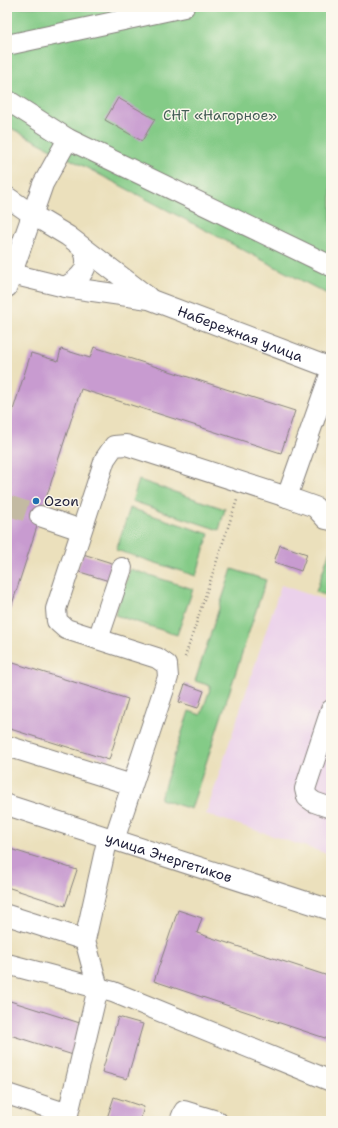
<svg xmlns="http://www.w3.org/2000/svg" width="338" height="1128" viewBox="0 0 338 1128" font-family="'Shantell Sans',sans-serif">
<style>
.built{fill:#ebd1eb}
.green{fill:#84cb87;stroke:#537661}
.building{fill:#c89bd0}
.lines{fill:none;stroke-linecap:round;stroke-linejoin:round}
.minor-tunnel{stroke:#c3baa2;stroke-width:20;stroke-dasharray:20 10;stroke-linecap:butt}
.minor-casing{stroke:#86817c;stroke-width:22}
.path{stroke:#86817c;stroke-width:2.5;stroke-dasharray:1 3;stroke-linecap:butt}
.minor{stroke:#fff;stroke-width:20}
.poi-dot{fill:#1f6fb2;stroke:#fbf7ec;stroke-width:1.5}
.labels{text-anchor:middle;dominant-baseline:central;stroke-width:3;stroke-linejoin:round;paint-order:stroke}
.park-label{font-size:14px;fill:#445d56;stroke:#fbf7ec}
.street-label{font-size:14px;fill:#22223b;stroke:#fbf7ec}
.poi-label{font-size:14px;fill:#22223b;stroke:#fbf7ec;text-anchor:start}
</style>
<rect width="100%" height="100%" fill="#fbf7ec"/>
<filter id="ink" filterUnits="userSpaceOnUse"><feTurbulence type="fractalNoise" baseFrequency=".025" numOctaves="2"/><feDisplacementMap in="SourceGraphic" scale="8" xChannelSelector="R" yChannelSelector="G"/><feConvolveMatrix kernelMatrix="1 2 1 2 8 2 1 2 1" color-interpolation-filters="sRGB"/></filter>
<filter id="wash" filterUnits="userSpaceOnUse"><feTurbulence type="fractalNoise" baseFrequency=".012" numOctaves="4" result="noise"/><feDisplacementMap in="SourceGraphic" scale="16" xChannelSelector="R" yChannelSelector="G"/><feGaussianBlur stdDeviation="0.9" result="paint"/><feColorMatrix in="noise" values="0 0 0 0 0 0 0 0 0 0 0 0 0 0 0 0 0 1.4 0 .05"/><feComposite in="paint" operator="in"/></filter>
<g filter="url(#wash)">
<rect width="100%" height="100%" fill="#ebe0bc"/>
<path class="built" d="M281,585L331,602V855L206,814Z"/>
<g class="green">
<path d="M7,7H331V296L7,126Z"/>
<path d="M139,480L225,509L219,530L132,501Z"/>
<path d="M130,508L209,534L196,576L116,550Z"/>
<path d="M330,550L331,551V597L316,592Z"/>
<path d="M130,569L193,589L177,635L115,615Z"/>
<path d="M232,569L266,580L191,809L160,799L189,711L201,715L211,686L195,681Z"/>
</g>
<g id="blocks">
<g class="building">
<path d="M118,98L155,119L142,141L105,120Z"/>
<path d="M94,347L295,411L281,453L81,389L7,620V429L31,353L58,361L61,349L90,358Z"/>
<path d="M280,545L307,554L301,571L274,562Z"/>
<path d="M83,554L115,564L109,581L77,571Z"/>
<path d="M7,661L128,699L109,760L7,728Z"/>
<path d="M185,684L204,691L198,708L179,702Z"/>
<path d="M7,848L77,870L65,906L7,887Z"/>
<path d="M178,910L202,918L197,933L331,977V1040L154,981Z"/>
<path d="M7,1000L83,1024L73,1055L7,1034Z"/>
<path d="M118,1017L143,1024L127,1079L102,1072Z"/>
<path d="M114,1097L144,1107L140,1121H106Z"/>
</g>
</g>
</g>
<g filter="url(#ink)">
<use href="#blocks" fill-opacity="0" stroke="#86817c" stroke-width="1"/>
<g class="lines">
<path class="minor-tunnel" d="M7,505L40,516"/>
<defs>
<g id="minor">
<path d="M7,45L184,7"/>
<path d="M7,100L68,139L331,266"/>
<path d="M7,197L33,215L68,236L148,297"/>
<path id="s1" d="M12,274L65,287L149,299L331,368"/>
<path d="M7,287L43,184L68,139"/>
<path d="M65,287C81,278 92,267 83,249"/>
<path d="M331,372L287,497L315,507L326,519L331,520"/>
<path d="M40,516L81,530"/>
<path d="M98,639L122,568"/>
<path d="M331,710L305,789L307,797L314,802L331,808"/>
<path d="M7,746L132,785"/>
<path id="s2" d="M7,805L331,910"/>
<path d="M114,840L168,677L167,665L157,658L66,629L57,621L56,609L105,459L114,446L126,445L287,497"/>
<path d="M7,915L85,940L108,837"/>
<path d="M7,964L98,988L85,940"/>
<path d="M7,1094L68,1114L98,988L113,992L331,1081"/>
<path d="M180,1121L184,1111L217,1121"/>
</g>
</defs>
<use href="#minor" class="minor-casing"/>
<path class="path" d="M185,657L237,500"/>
<use href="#minor" class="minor"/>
</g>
</g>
<circle class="poi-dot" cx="36" cy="501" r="4"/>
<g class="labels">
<g class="park-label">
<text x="220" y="115">СНТ «Нагорное»</text>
</g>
<g class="street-label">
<text stroke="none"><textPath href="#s1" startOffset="237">Набережная улица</textPath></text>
<text stroke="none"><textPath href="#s2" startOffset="170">улица Энергетиков</textPath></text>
</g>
<g class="poi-label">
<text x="44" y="501">Ozon</text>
</g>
</g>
<rect width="338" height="1128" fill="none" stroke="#fbf7ec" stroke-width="24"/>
</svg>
